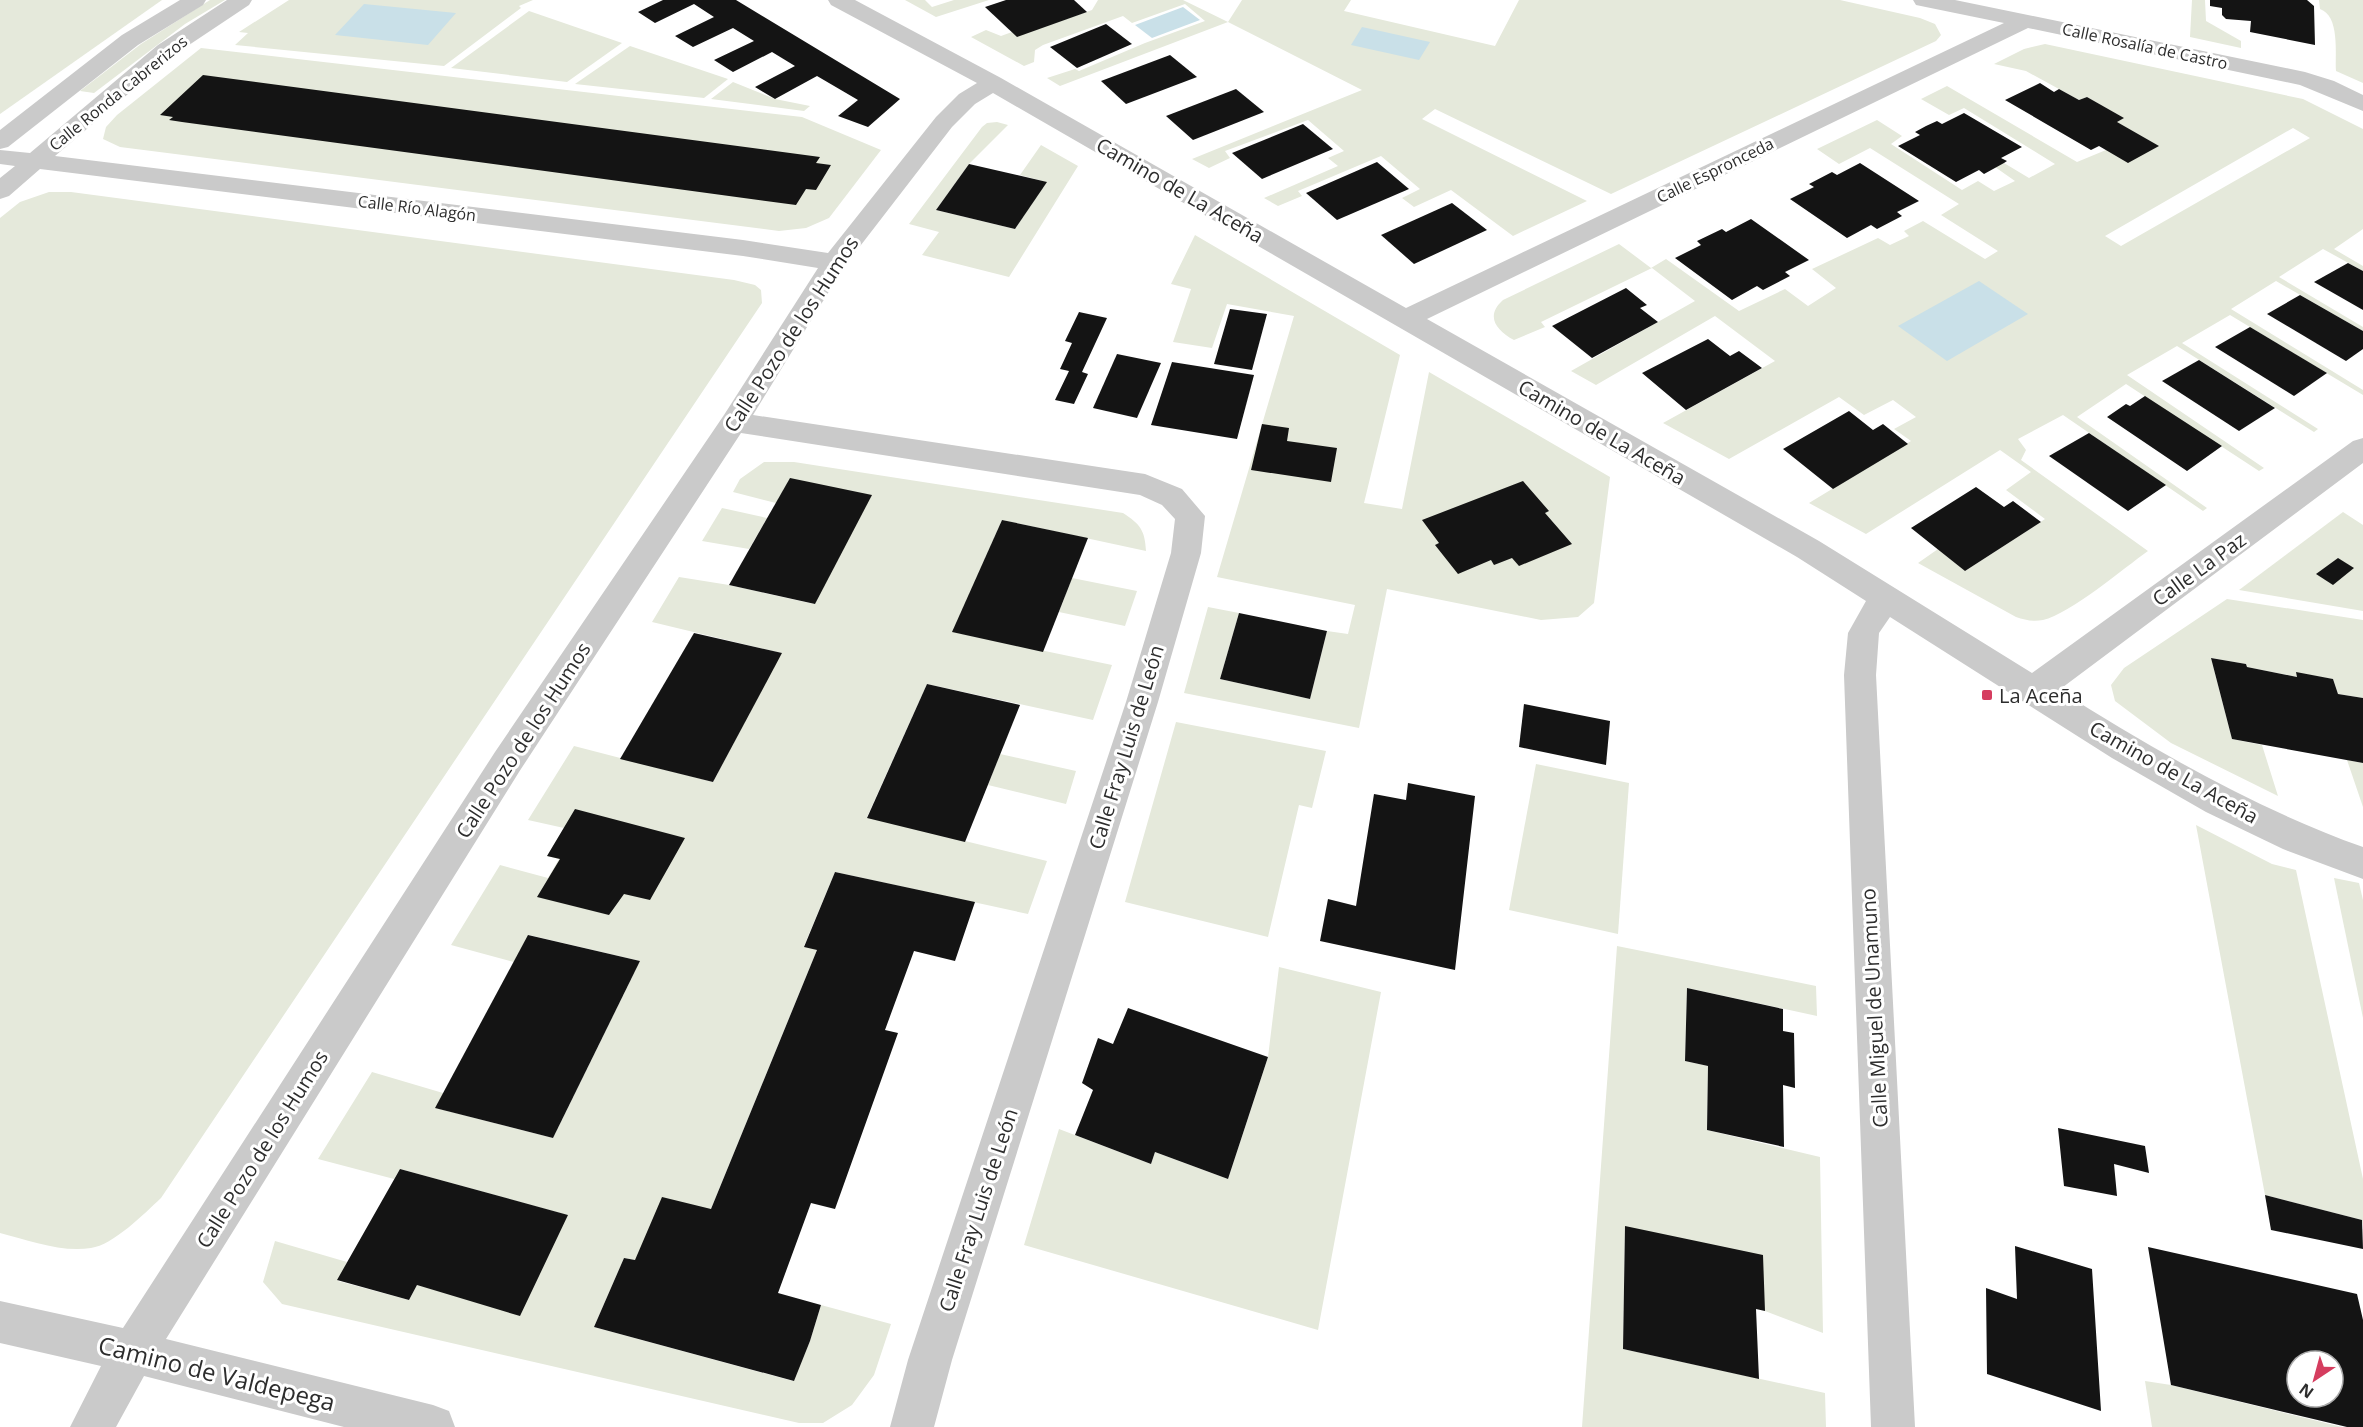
<svg xmlns="http://www.w3.org/2000/svg" width="2363" height="1427" viewBox="0 0 2363 1427" font-family="'Open Sans',sans-serif">
<style>
.green{fill:#e5e9db;fill-rule:evenodd}
.water{fill:#c9e0e8}
.building{fill:#141414;fill-rule:evenodd}
.lines{fill:none;stroke-linecap:round;stroke-linejoin:round}
.minor{fill:#cacaca;fill-rule:evenodd}
.poi-dot{fill:#d53d5f;stroke:#fff;stroke-width:2}
.labels{text-anchor:middle;dominant-baseline:central;stroke-width:6;stroke-linejoin:round;paint-order:stroke}
.far-street-label{font-size:16px;fill:#2d2d2d;stroke:#fff}
.street-label{font-size:20px;fill:#2d2d2d;stroke:#fff}
.poi-label{font-size:20px;fill:#2d2d2d;stroke:#fff;text-anchor:start}
.near-street-label{font-size:24px;fill:#2d2d2d;stroke:#fff}
</style>
<rect width="100%" height="100%" fill="#fff"/>
<g class="green">
<path d="M0,0H162L0,114Z"/>
<path d="M210,0H225L185,24L94,93L80,91L141,44Z"/>
<path d="M289,0H533L519,6L521,8L444,66L235,45L248,33L239,32Z"/>
<path d="M905,0H925L932,7L954,0H989L936,17Z"/>
<path d="M1098,0H1183L1228,22L1242,0H1351L1344,11L1495,46L1519,0H1840L1920,18L1935,24L1941,35L1936,41L1611,194L1435,109L1422,119L1587,201L1513,236L1451,190L1414,207L1402,198L1420,189L1381,156L1298,191L1302,196L1278,206L1264,198L1338,166L1328,158L1344,151L1308,120L1225,151L1230,158L1209,168L1192,159L1362,90L1228,22L1060,86L1047,78L1075,69L1079,71L1145,43L1205,21L1185,4L1132,23L1123,16L1043,45L1035,50L1034,62L1024,66L971,37L986,30L1001,36L1012,32L1017,36L1092,10Z"/>
<path d="M2192,0H2205L2206,21L2241,41V48L2190,37Z"/>
<path d="M2319,0H2363V83L2336,71C2335,53 2340,16 2320,9Z"/>
<path d="M529,11L622,43L567,82L451,68Z"/>
<path d="M2045,44L2303,99L2363,129V229L2334,249L2363,266V271L2323,249L2279,277L2363,327V331L2276,281L2231,309L2363,390V395L2230,315L2182,343L2318,429L2314,432L2177,346L2127,375L2264,468L2259,471L2126,384L2077,417L2207,508L2203,511L2063,415L2018,439L2026,450L2021,460L2148,551C2124,568 2070,614 2043,620C2033,622 2025,620 2016,617L1918,563L1938,549L1965,571L2045,519L2006,490L2031,472L2000,450L1866,534L1809,503L1911,441L1894,429L1916,417L1893,400L1864,415L1839,397L1729,459L1663,423L1775,361L1715,316L1596,385L1571,371L1695,301L1652,268L1541,322L1545,327L1514,340C1496,330 1485,316 1503,300L1619,244L1651,268L1666,259L1739,311L1785,289L1808,306L1836,288L1812,269L1878,238L1890,245L1909,236L1904,231L1923,221L1985,259L1998,251L1941,215L1959,204L1870,148L1839,164L1817,149L1877,120L1902,136L1891,144L1962,190L1978,181L1994,191L2015,181L1995,167L2004,163L2029,178L2055,164L1964,108L1949,115L1921,99L1947,86L2077,162L2106,150L2117,122L2123,118L2087,97L2079,100L2026,71L1994,64L2024,49ZM2293,128L2310,138L2121,246L2105,236Z"/>
<path d="M630,46L728,79L704,98L575,84Z"/>
<path d="M201,48L802,117L881,150L829,218L806,228L779,231L120,147L103,139L106,127L117,115Z"/>
<path d="M733,82L775,99L810,106L804,111L711,99Z"/>
<path d="M997,122L1008,125L969,164L936,210L1015,229L1046,182L1020,175L1041,145L1078,166L1009,277L922,255L939,232L909,224L982,127L987,123Z"/>
<path d="M49,192H71L734,280L755,285L761,290L762,303L161,1198C144,1214 113,1245 91,1248C62,1253 28,1240 0,1233V218L20,202Z"/>
<path d="M1195,235L1400,355L1364,503L1402,509L1429,372L1610,477L1594,603L1578,617L1541,620L1387,589L1359,728L1184,693L1208,607L1239,613L1220,679L1310,699L1327,631L1348,634L1355,605L1217,577L1294,316L1227,304L1212,348L1173,342L1191,289L1171,284Z"/>
<path d="M764,462H794L1123,513C1140,524 1145,530 1146,551L1002,520L953,632L1112,665L1093,720L927,684L867,817L1047,861L1028,914L835,872L804,946L817,950L711,1209L635,1260L624,1258L594,1327L793,1381L810,1341L821,1305L891,1324L874,1375L852,1405L823,1423H799L282,1304L263,1282L275,1241L347,1262L338,1281L409,1300L417,1285L567,1215L400,1169L394,1179L318,1159L372,1072L443,1093L436,1108L553,1138L640,961L529,935L514,962L451,945L500,865L548,878L559,859L547,856L564,828L528,820L574,746L713,782L781,653L652,622L679,577L729,585L814,604L790,479L776,503L733,492L740,479Z"/>
<path d="M722,508L767,518L749,549L702,541Z"/>
<path d="M2343,512L2363,525V611L2239,590Z"/>
<path d="M1072,578L1137,591L1125,626L1059,612Z"/>
<path d="M2227,599L2363,620V698L2338,694L2333,679L2297,673V677L2247,667L2246,664L2211,658L2232,739L2262,745L2278,796L2171,743L2115,701L2111,685L2124,668Z"/>
<path d="M1176,722L1326,751L1312,808L1299,805L1268,937L1125,902Z"/>
<path d="M1000,754L1076,771L1066,804L988,785Z"/>
<path d="M2347,760L2363,763V807Z"/>
<path d="M1536,764L1629,783L1618,934L1509,910Z"/>
<path d="M2196,825L2272,864L2296,870L2363,1179V1225L2362,1220L2265,1195Z"/>
<path d="M2334,878L2359,883L2363,900V1018Z"/>
<path d="M1617,946L1816,986L1817,1016L1687,988L1685,1061L1708,1066L1707,1130L1820,1157L1823,1333L1765,1311L1625,1226L1623,1349L1825,1393L1826,1427H1582Z"/>
<path d="M1279,967L1381,992L1318,1330L1024,1245L1059,1129L1151,1164L1155,1152L1228,1179L1268,1057Z"/>
<path d="M2145,1381L2171,1385L2342,1427H2152Z"/>
</g>
<g class="water">
<path d="M364,4L456,13L428,45L335,35Z"/>
<path d="M1183,7L1200,20L1152,38L1135,25Z"/>
<path d="M1362,27L1430,42L1419,60L1351,45Z"/>
<path d="M1979,281L2028,314L1947,361L1898,326Z"/>
</g>
<g class="building">
<path d="M663,0H736L900,99L868,127L838,116L858,100L817,76L775,99L755,87L795,66L772,52L733,72L714,60L754,41L733,28L693,47L675,36L714,17L694,4L655,23L638,12Z"/>
<path d="M1006,0H1074L1087,12L1017,37L985,7Z"/>
<path d="M2210,0H2307L2314,6L2315,45L2250,32L2251,21L2226,19L2222,15V8L2210,6Z"/>
<path d="M1106,24L1132,44L1077,68L1050,47Z"/>
<path d="M1170,55L1197,77L1126,104L1101,81Z"/>
<path d="M203,75L820,157L816,163L831,165L816,190L806,189L796,205L182,122L169,120L173,117L160,115Z"/>
<path d="M2040,83L2054,92L2059,89L2079,100L2087,97L2124,118L2117,122L2159,146L2128,163L2099,146L2091,150L2005,100Z"/>
<path d="M1236,89L1264,112L1193,140L1166,116Z"/>
<path d="M1964,113L2022,147L2001,158L2007,161L2004,163L1984,174L1979,170L1956,182L1898,146L1920,135L1915,132L1926,126L1937,121L1942,124Z"/>
<path d="M1303,124L1333,149L1262,179L1232,153Z"/>
<path d="M1377,162L1409,189L1337,220L1306,193Z"/>
<path d="M1860,163L1919,201L1897,212L1902,216L1877,229L1871,225L1847,238L1790,199L1814,187L1809,184L1832,172L1837,175Z"/>
<path d="M969,164L1047,182L1015,229L936,210Z"/>
<path d="M1452,203L1487,230L1414,264L1381,235Z"/>
<path d="M1751,219L1809,260L1785,272L1790,276L1763,290L1757,286L1732,300L1675,258L1701,245L1697,241L1722,229L1726,232Z"/>
<path d="M2348,263L2363,271V310L2314,282Z"/>
<path d="M1626,288L1647,305L1640,308L1658,322L1592,358L1552,326Z"/>
<path d="M2300,295L2363,331V349L2346,361L2267,314Z"/>
<path d="M1230,309L1267,314L1252,370L1214,364Z"/>
<path d="M1079,312L1107,318L1082,372L1088,374L1074,404L1055,400L1069,371L1060,369L1072,343L1065,341Z"/>
<path d="M2250,327L2327,373L2294,396L2215,347Z"/>
<path d="M1708,339L1730,356L1739,351L1762,368L1686,410L1642,373Z"/>
<path d="M1117,354L1161,363L1137,418L1093,408Z"/>
<path d="M2199,360L2275,408L2239,431L2162,381Z"/>
<path d="M1172,362L1254,375L1237,439L1151,425Z"/>
<path d="M2145,396L2222,446L2187,471L2107,417L2126,404L2130,406Z"/>
<path d="M1849,411L1873,430L1883,424L1908,444L1833,489L1783,449Z"/>
<path d="M1262,424L1289,428L1287,441L1337,448L1331,482L1251,470Z"/>
<path d="M2089,433L2166,485L2128,511L2049,456Z"/>
<path d="M790,478L872,495L815,604L729,585Z"/>
<path d="M1523,481L1549,511L1545,513L1572,544L1519,566L1512,558L1494,565L1491,560L1458,574L1435,545L1439,543L1422,520Z"/>
<path d="M1976,487L2004,507L2013,501L2041,522L1965,571L1911,528Z"/>
<path d="M1002,520L1088,538L1043,652L952,632Z"/>
<path d="M2338,558L2354,568L2333,585L2316,574Z"/>
<path d="M1239,613L1327,631L1310,699L1220,679Z"/>
<path d="M694,633L782,653L713,782L620,759Z"/>
<path d="M2211,658L2246,664L2247,667L2297,677L2296,672L2333,679L2338,694L2363,698V763L2232,739Z"/>
<path d="M927,684L1020,705L965,842L867,818Z"/>
<path d="M1524,704L1610,721L1606,765L1519,747Z"/>
<path d="M1408,783L1475,796L1455,970L1320,941L1328,899L1356,906L1374,794L1406,800Z"/>
<path d="M575,809L685,838L650,900L624,894L609,915L537,897L560,859L547,856Z"/>
<path d="M835,872L975,902L955,961L914,951L885,1030L898,1033L835,1209L811,1203L778,1293L821,1305L810,1341L794,1381L594,1327L624,1258L635,1260L662,1197L711,1209L817,950L804,947Z"/>
<path d="M528,935L640,961L553,1138L435,1108Z"/>
<path d="M1687,988L1783,1009V1031L1794,1033L1795,1088L1783,1085L1784,1147L1707,1130L1708,1066L1685,1061Z"/>
<path d="M1128,1008L1268,1057L1228,1179L1155,1152L1151,1164L1075,1135L1093,1090L1082,1083L1098,1038L1113,1044Z"/>
<path d="M2058,1128L2145,1146L2149,1173L2114,1164L2117,1196L2064,1186Z"/>
<path d="M400,1169L568,1215L520,1316L417,1285L409,1300L337,1280Z"/>
<path d="M2265,1195L2362,1220L2363,1249L2271,1230Z"/>
<path d="M1625,1226L1763,1255L1765,1311L1756,1309L1759,1379L1623,1349Z"/>
<path d="M2015,1246L2092,1269L2101,1411L1987,1374L1986,1288L2017,1299Z"/>
<path d="M2148,1247L2357,1294L2363,1320V1427H2347L2171,1385ZM2297,1361H2333V1397H2297Z"/>
</g>
<g class="lines">
<g class="minor">
<path d="M180,0H206L203,5L138,45L8,147L0,149V130L122,35Z"/>
<path d="M227,0H252L249,5L174,55L55,156L743,240L828,253L936,117L959,94L977,83L831,5L828,0H855L1001,78L1406,308L2004,23L1916,5L1913,0H1955L2305,72L2334,81L2363,95V111L2300,85L2028,28L1427,319L1819,541L2032,673L2353,441L2363,438V463L2059,690C2156,751 2254,808 2363,847V879L2283,849L2206,812L2112,758L1890,617L1879,633L1876,675L1915,1427H1871L1844,675L1848,633L1866,601L1797,557L993,93L975,104L952,127L844,267L753,415L1145,474L1182,489L1205,516L1201,553L1158,702L952,1360L934,1427H890L908,1360L1126,702L1171,553L1175,519L1162,505L1140,495L741,433L519,772L166,1339L433,1405L449,1411L455,1427H344L144,1376L116,1427H70L101,1366L0,1343V1301L123,1328L495,752L724,415L818,268L743,256L40,169L9,196L0,199V178L15,166L0,164V150L30,153L158,45Z"/>
</g>
</g>
<rect class="poi-dot" x="1981" y="689" width="12" height="12" rx="3"/>
<g class="labels">
<g class="far-street-label">
<text transform="translate(2145 46) rotate(12)">Calle Rosalía de Castro</text>
<text transform="translate(118 93) rotate(-39)">Calle Ronda Cabrerizos</text>
<text transform="translate(1715 170) rotate(-26)">Calle Espronceda</text>
<text transform="translate(417 208) rotate(7)">Calle Río Alagón</text>
</g>
<g class="street-label">
<text transform="translate(1180 190) rotate(30)">Camino de La Aceña</text>
<text transform="translate(791 334) rotate(-57)">Calle Pozo de los Humos</text>
<text transform="translate(1602 432) rotate(30)">Camino de La Aceña</text>
<text transform="translate(2199 569) rotate(-36)">Calle La Paz</text>
<text transform="translate(523 740) rotate(-57)">Calle Pozo de los Humos</text>
<text transform="translate(1126 747) rotate(-73)">Calle Fray Luis de León</text>
<text transform="translate(2174 772) rotate(29)">Camino de La Aceña</text>
<text transform="translate(1874 1008) rotate(-93)">Calle Miguel de Unamuno</text>
<text transform="translate(262 1149) rotate(-58)">Calle Pozo de los Humos</text>
<text transform="translate(978 1210) rotate(-72)">Calle Fray Luis de León</text>
</g>
<g class="poi-label">
<text x="1999" y="695">La Aceña</text>
</g>
<g class="near-street-label">
<text transform="translate(217 1373) rotate(14)">Camino de Valdepega</text>
</g>
</g>
<g transform="translate(2315 1379) rotate(216)"><circle r="28" fill="#ffffff" stroke="#ababab" stroke-width="1.5"/>
<path d="M0-4.5L10 22L0 15L-10 22Z" fill="#d53d5f"/>
<text y="-9" font-size="16" font-weight="bold" text-anchor="middle" fill="#2d2d2d">N</text>
</g>
</svg>
